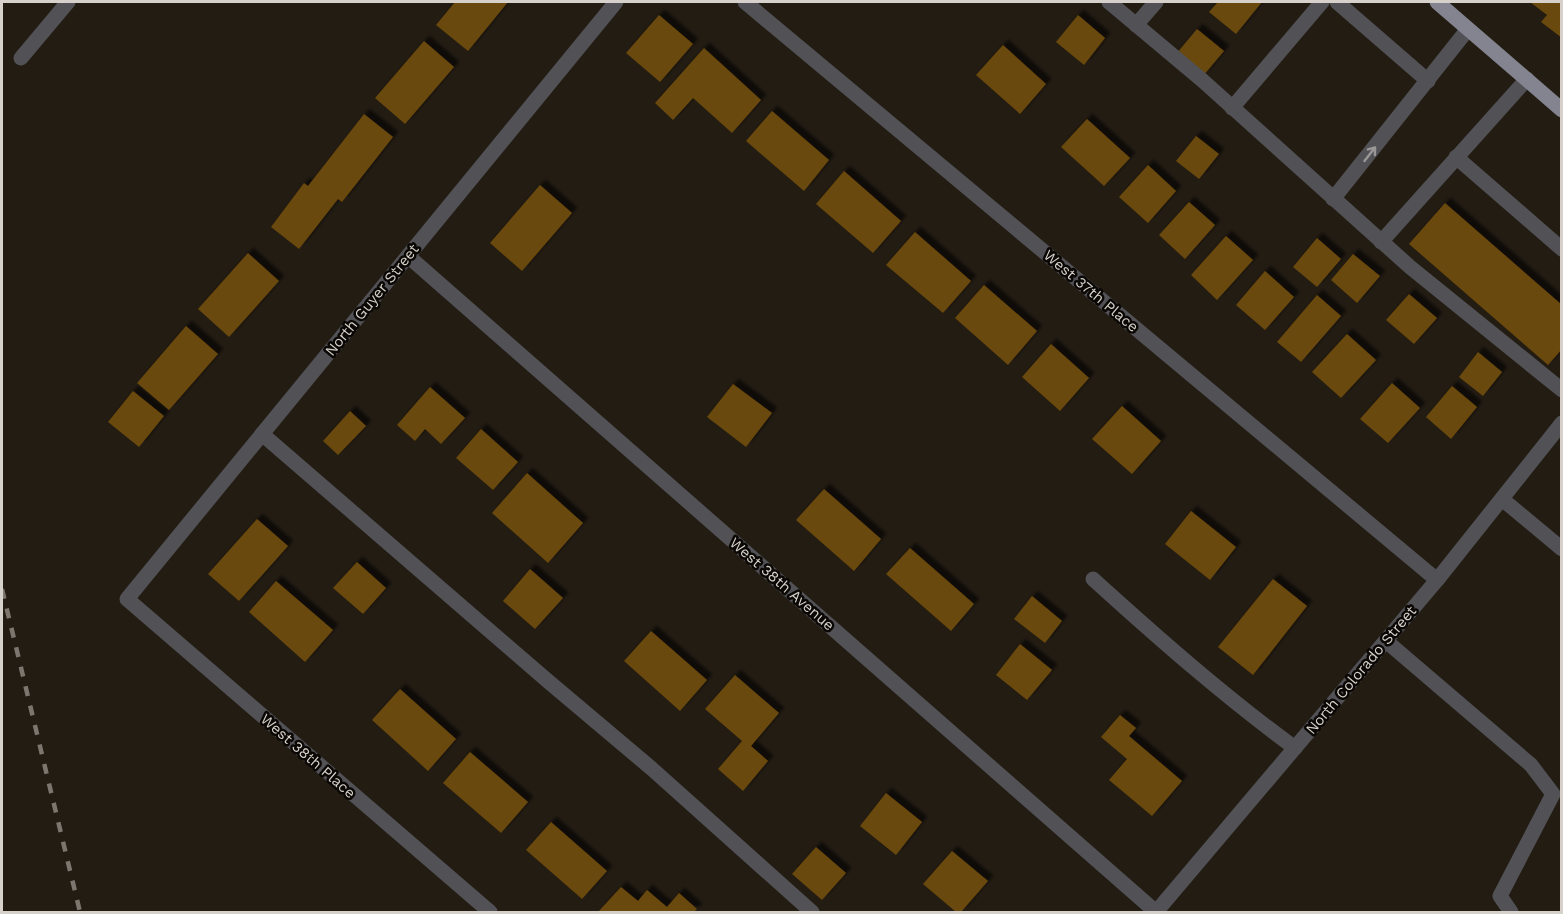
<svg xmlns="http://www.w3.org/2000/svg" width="1563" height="914" viewBox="0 0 1563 914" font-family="'Work Sans',sans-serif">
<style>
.building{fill:#69480a;filter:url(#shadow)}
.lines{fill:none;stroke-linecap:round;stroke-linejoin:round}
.service{stroke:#515156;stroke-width:15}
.minor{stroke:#515156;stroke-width:15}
.primary{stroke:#83848f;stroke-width:15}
.rail{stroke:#7c766e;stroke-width:4.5;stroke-dasharray:10 10;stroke-linecap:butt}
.oneway{stroke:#9a9796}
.labels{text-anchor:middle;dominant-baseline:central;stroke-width:5;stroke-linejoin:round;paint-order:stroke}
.street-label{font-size:15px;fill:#d6d1cb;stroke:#0a0704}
</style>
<defs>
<filter id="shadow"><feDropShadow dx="5.5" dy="-5.5" stdDeviation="1.5" flood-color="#0009"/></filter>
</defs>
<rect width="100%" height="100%" fill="#231c13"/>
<g class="building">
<path d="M455,2H508L468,51L436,25Z"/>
<path d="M1218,2H1262L1236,34L1209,12Z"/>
<path d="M1530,2H1562V38L1541,22L1547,15Z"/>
<path d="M659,15L693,44L660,82L626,53Z"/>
<path d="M1078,15L1105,38L1084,65L1056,42Z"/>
<path d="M1197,29L1224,51L1203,76L1177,53Z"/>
<path d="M424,41L454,67L405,124L375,98Z"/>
<path d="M1003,45L1046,84L1020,114L976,75Z"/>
<path d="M704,48L761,100L732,133L693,98L673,120L655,103Z"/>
<path d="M772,111L829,160L804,191L746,141Z"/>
<path d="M364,114L393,137L342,202L338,199L299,249L271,227L304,183L308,186Z"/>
<path d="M1087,119L1130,158L1104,186L1061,147Z"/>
<path d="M1196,136L1219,154L1199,179L1176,161Z"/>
<path d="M1148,165L1176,191L1148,223L1119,197Z"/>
<path d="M844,171L901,221L873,253L816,204Z"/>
<path d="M540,185L572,213L522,271L490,243Z"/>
<path d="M1189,202L1215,225L1185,259L1159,235Z"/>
<path d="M1445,203L1562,305V349L1548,365L1409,244Z"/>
<path d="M915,232L971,281L943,313L886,265Z"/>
<path d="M1226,236L1253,260L1217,300L1191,275Z"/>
<path d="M1317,238L1341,259L1317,287L1293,267Z"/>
<path d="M248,253L279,281L229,337L198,309Z"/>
<path d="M1353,254L1380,276L1357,303L1331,280Z"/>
<path d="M1265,271L1294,297L1265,330L1236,305Z"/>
<path d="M984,285L1037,331L1008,365L955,318Z"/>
<path d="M1409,294L1437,318L1414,344L1386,320Z"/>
<path d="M1317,295L1341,316L1301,362L1277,342Z"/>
<path d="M186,326L218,354L169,410L137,383Z"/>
<path d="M1347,334L1376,360L1341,398L1312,372Z"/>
<path d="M1051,344L1089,378L1060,411L1022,377Z"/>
<path d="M1478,352L1502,372L1483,396L1459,377Z"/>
<path d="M1392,383L1420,408L1388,443L1360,419Z"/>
<path d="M733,384L772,413L746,447L707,417Z"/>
<path d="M1452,386L1477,407L1451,439L1426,417Z"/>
<path d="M430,387L465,418L441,444L425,429L415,441L397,425Z"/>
<path d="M133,391L164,416L139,447L108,422Z"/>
<path d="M1122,406L1161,441L1132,474L1092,439Z"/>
<path d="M350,411L366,426L338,455L323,441Z"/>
<path d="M481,429L518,462L493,490L456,458Z"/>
<path d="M527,473L583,523L548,563L492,513Z"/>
<path d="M824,489L881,539L854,571L796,520Z"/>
<path d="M1191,511L1236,547L1210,580L1165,544Z"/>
<path d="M257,519L288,546L239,601L208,574Z"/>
<path d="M910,548L974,604L951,631L886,574Z"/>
<path d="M357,562L386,588L363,614L333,588Z"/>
<path d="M530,569L563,598L535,629L503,601Z"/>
<path d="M1273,579L1307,606L1253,675L1218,647Z"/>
<path d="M276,581L333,630L305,662L249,612Z"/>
<path d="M1032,596L1062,621L1045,643L1014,619Z"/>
<path d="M651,631L707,680L680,711L624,661Z"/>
<path d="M1020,644L1052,670L1027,700L996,675Z"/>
<path d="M735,675L779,713L751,746L768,761L743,791L718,769L742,741L705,709Z"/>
<path d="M400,689L456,739L428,771L372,720Z"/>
<path d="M1120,715L1136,728L1129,736L1182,781L1152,816L1109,780L1127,759L1101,737Z"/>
<path d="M470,752L528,802L501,833L443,783Z"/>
<path d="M886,793L922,822L896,855L860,826Z"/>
<path d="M551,822L607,871L582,899L526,850Z"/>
<path d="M816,847L846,873L822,900L792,874Z"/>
<path d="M952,851L988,881L961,912H956L923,884Z"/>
<path d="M621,887L638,901L647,890L667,907L679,893L697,909L694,912H598Z"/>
</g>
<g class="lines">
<g class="service">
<path d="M1109,2L1202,80L1410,267L1562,390"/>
<path d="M1337,2L1428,81"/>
<path d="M1136,25L1156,2"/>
<path d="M1232,108L1322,2"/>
<path d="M1456,157L1562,249"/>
<path d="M1333,199L1468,29"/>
<path d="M1381,242L1527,79"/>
<path d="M262,434L549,682L651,768L812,912"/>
<path d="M1502,499L1562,549"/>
<path d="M1093,579C1158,638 1224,696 1295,748"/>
<path d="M1386,641L1531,765L1553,794L1500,896L1511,912"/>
</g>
<g class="minor">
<path d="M745,2L1437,580"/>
<path d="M21,58L68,2"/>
<path d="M408,256L1156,912"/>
<path d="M490,912L127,599L616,2"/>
<path d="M1156,912L1437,580L1562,423"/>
</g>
<path class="primary" d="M1437,2L1562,110"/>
<path class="rail" d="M2,589L80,912"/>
</g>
<defs><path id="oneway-shaft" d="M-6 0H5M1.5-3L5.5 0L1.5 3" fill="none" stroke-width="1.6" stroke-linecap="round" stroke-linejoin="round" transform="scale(1.5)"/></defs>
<use class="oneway" href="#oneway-shaft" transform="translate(1370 154) rotate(-52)"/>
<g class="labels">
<g class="street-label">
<text transform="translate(1091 291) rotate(40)">West 37th Place</text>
<text transform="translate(372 300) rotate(-51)">North Guyer Street</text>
<text transform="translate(782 584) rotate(41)">West 38th Avenue</text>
<text transform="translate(1361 670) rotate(-50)">North Colorado Street</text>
<text transform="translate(308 756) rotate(41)">West 38th Place</text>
</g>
</g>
<rect width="1563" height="914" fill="none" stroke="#d6d1cb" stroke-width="6"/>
</svg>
